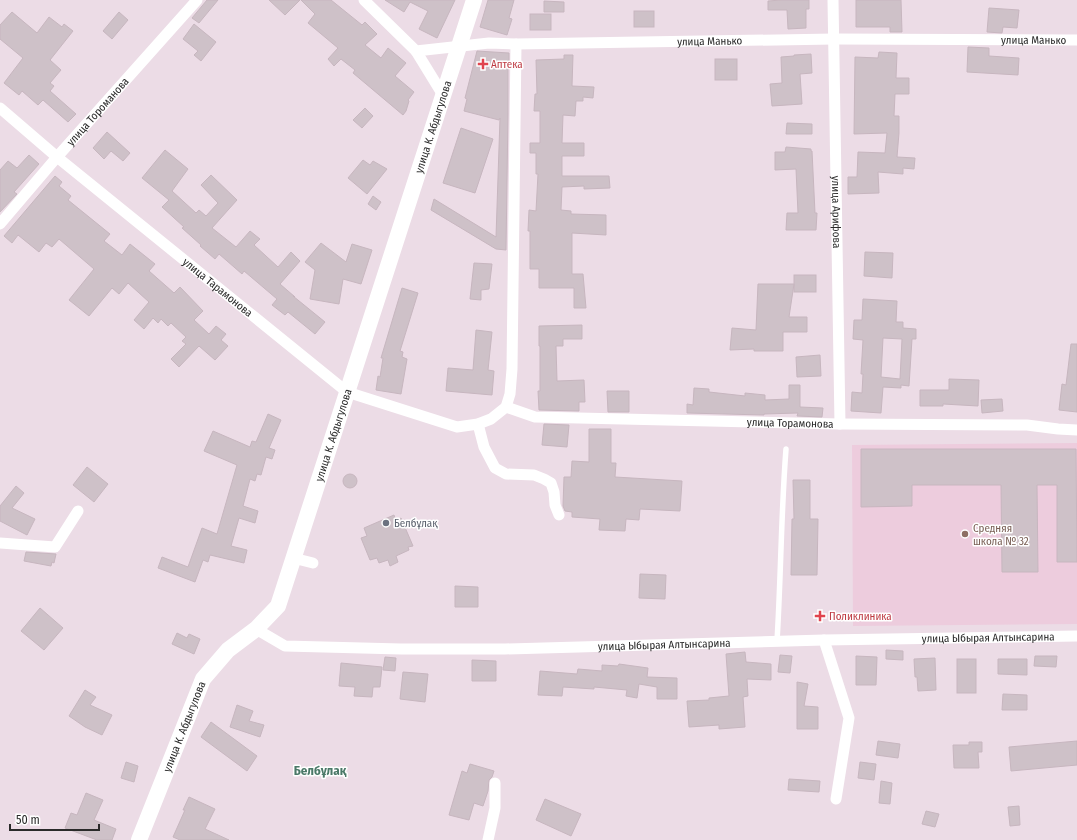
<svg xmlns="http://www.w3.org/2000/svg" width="1077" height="840" viewBox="0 0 1077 840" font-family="'Fira Sans Condensed',sans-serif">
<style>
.education{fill:#edccdd}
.building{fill:#cec1c8;stroke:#c7b6bf;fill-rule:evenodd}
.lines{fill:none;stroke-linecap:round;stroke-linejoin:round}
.lane{stroke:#fff;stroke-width:5.5}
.street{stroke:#fff;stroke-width:11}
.secondary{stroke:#fff;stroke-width:16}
.health-dot{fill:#e0444e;stroke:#fff;stroke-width:1.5}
.worship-dot{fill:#6b7280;stroke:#fff;stroke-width:1.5}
.education-dot{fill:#8d6e63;stroke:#fff;stroke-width:1.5}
.labels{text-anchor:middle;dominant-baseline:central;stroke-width:3;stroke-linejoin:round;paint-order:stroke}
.street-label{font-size:11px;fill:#2a2a2a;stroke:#fff}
.health-label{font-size:11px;fill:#be3a42;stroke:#fff;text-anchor:start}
.worship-label{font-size:11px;fill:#5b616d;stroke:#fff;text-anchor:start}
.education-label{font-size:11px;fill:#785e54;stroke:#fff;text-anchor:start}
.quarter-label{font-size:13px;font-weight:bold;fill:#4b7968;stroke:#fff}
</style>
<rect width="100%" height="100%" fill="#ecdce6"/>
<path class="education" d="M1077,443V624L853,626L852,445Z"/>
<g class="building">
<path d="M207,0H218L199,23L192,18Z"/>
<path d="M269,0H300L285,15Z"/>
<path d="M301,0H331L362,25L365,22L377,34L365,45L381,58L388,48L406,63L395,76L414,92L408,100L409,101L406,111L403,115L353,73L355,70L341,59L334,66L328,59L338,48L308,23L315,14Z"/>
<path d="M385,0H455L437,38L419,29L428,11L410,2L404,12Z"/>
<path d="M488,0H514L509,18L512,19L507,35L480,27Z"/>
<path d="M781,0H809V9H806V28L788,29L787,10H768V1Z"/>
<path d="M856,0H901L902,32H890V27H856Z"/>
<path d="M544,1L564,2V12H544Z"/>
<path d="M989,8L1019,10L1017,28L1003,27L1002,33L987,32Z"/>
<rect x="634" y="11" width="20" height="16"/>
<path d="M12,12L37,33L49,17L62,27L64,24L73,31L50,60L61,70L50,83L54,86L50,91L76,114L68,122L43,100L38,105L22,91L19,95L4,83L23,58L0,39V25Z"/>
<path d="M119,12L128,20L112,39L103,31Z"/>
<rect x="530" y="14" width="21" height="16"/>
<path d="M194,24L216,42L201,61L194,55L198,51L183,39Z"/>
<path d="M968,47L989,48V56L1019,58L1018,75L967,72Z"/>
<path d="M477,51L509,53V69H508V113L506,250L496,249L431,210L434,199L496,237L500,118L499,120L464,111L467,99L465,98Z"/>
<path d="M879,52L897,53L896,78H909V94H895L894,116H899V133L897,157L915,158L914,169L903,168V174L878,172L879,193L848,194V177H857L858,152L885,153L887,133L854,134L855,57L878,58Z"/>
<path d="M811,54L812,73L800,74L802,104L772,106L770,84L782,83L781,57L794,56V55Z"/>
<path d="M564,55H573L572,86L594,87L593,98L583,97V101H576L575,116L563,115L562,143H584V156H562V176H609L610,188L584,189V186L562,187L561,210L571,211V214L606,215V235L572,233V274H583L586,308H574V288H539V269H530V231H528L529,210L536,211L538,174H536V153H530V143H540V111H534L535,94H537L536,60L564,59Z"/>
<rect x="715" y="59" width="22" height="21"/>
<path d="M365,108L373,116L362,128L353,120Z"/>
<path d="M787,123L812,124V134H786Z"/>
<path d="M461,128L493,139L475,193L443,183Z"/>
<path d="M107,132L130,153L123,161L111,151L104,159L93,148Z"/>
<path d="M786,147L811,149V151H812L815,213H817L816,230H786L787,213H798L796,169L775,170V152H785Z"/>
<path d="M165,150L188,169L172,191L196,213L199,210L206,216L218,203L201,185L211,175L237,200L212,228L236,247L250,231L260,239L254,245L278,267L291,252L300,261L280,284L295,297L293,296L325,322L315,334L288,312L285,315L272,305L277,299L244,271L242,274L219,254L215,259L200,246L201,245L182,228L184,227L162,207L169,200L142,178Z"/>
<path d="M29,155L39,164L14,192L17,194L0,212V170L8,161L17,168Z"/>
<path d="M363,160L370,165L373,161L387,169L367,194L348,178Z"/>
<path d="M55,176L62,182L59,186L71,196L68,200L110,234L104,241L122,255L130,244L155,264L149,271L174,293L180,287L203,311L194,320L209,334L216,326L226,334L221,340L228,346L215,360L199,346L179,367L171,359L186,344L182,341L186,337L171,323L168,326L161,319L158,323L153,318L144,329L134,320L149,302L128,283L119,294L112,288L89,316L69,300L94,269L59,239L52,247L46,243L39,252L18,235L12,243L4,236Z"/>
<path d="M373,196L381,202L376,210L368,204Z"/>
<path d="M321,243L346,262L352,244L372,250L361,284L343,279L339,304L310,299L315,270L305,262Z"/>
<path d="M865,252L893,253L892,278L864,276Z"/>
<path d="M474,263L492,264L489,289L481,290V300L470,299Z"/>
<rect x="794" y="275" width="22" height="17"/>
<path d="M758,284H794L789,317H807V332H783V351H754V349L730,350L732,328L756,330Z"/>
<path d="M402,288L418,293L400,351L403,352L402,357L407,359L401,394L376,390L378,376L380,377L383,358H381Z"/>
<path d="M863,299L897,301L896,322H903V328L916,329V339H912L909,386L901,385V388L883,387L881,413L851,411L852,392L862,393L863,374H861L863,340L853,339L854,320H862ZM883,338L902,339L900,379L881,377Z"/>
<path d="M582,325V339H563V346H556L557,381L584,380L585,402H579V411L539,410L538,391H540V346H539V326Z"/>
<path d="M476,330L492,332L488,370L494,371L492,395L446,391L448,368L473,370Z"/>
<path d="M1071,344H1077V412L1059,410L1062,384L1066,385Z"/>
<path d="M820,355L821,376L797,377L796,357Z"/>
<path d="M949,379L979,380L978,406L943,404V406H920V390H949Z"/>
<path d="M789,385H800V407L823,408L822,417L797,416L798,413L764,414V415L687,413V404L693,405L694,388L709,389V392L745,396V393L765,395V400L789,399Z"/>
<path d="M607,391H629V412H608Z"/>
<path d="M1002,399L1003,411L982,413L981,400Z"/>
<path d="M268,414L281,420L269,448L275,450L272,459L266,457L261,475L257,474L255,481L250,479L243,506L258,511L255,523L239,518L231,546L247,550L244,563L210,555L208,562L203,560L195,582L158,568L162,557L188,567L202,528L217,534L237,465L204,451L213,431L250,447L252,441L256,442Z"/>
<path d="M544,424L569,425L567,447L542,445Z"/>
<path d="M589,429H611V463H616L615,477L682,481L680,511L640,509L639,520L626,519L625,531L599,530L600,519L572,517V512L565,511L563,506L564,477H571L572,461L589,462Z"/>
<path d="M861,449H1076L1077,562H1057V485H1037L1038,572H1002L1001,485H912V506L861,507Z"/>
<path d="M87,467L108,484L94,502L73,485Z"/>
<circle cx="350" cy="481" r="7"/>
<path d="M793,480H810V519H818L817,575H791L792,519H794Z"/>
<path d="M16,486L24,493L12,508L35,519L27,535L0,521V506Z"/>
<path d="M394,515L396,521L401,518L413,546L408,547L409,550L396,556L398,562L390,566L388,560L379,563L377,558L370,560L361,538L367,536L364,528Z"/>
<path d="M26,552L56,554L54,563L52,562L51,566L24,561Z"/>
<path d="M640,574L666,575L665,599L639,598Z"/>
<path d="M455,586L478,587V607H455Z"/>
<path d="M40,608L63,628L44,650L21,631Z"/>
<path d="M177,633L187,638L189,634L200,639L194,654L172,644Z"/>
<path d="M886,650L903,651V660L886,659Z"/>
<path d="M745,652L746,662L771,664V680L747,679L748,696L743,697L745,727L719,729V725L689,727L687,701L709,700V698L729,696L726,654Z"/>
<path d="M780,655L792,656L790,673L778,672Z"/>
<path d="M856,656L877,657L876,685H856Z"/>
<path d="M1035,656H1057L1056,667L1034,666Z"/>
<path d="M385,657L396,658L395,671L383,670Z"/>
<path d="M935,658L936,690L918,691L917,677H915L914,659Z"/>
<rect x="957" y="659" width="19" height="34"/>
<path d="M998,659H1027V675L998,674Z"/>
<path d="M472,660L496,661V681H472Z"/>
<path d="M341,663L382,667L380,687H373L372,697L354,696L355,687L339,686Z"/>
<path d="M619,664L648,668L647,677L677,678V699H657V687L639,684L637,698L626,696L627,690L594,687V689L563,687L562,696L538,695L540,671L577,674L578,669L602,671V665L618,666Z"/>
<path d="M403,672L428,674L425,702L400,699Z"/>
<path d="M797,682L808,684L804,706L818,707V729H797Z"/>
<path d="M85,690L96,697L90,705L112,715L102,735L85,727L69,716Z"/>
<path d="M1003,694L1027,695V710H1002Z"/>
<path d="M237,705L253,711L249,721L264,725L260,737L230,727Z"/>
<path d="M211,722L257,756L247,771L201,737Z"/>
<path d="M878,741L900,744L898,758L876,755Z"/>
<path d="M1077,741V765L1011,771L1009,747Z"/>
<path d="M969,742H982V752H978L979,768H954L953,745H969Z"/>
<path d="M126,762L138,766L134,782L121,778Z"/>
<path d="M860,762L876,764L874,780L858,778Z"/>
<path d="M470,764L494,771L492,777L489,780L488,791L483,806L474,803L469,820L449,815L462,771L467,773Z"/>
<path d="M789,779L820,781L819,792L788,790Z"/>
<path d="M881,781L892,783L890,804L879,803Z"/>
<path d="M86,793L103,800L94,820L116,829L112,840H97L65,828L71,813L77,815Z"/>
<path d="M189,797L215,809L205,829L229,840H180L173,837L185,810H183Z"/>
<path d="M545,799L581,814L571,836L536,820Z"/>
<path d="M1019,806L1020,825L1010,826L1008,807Z"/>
<path d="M926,811L939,814L935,827L922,824Z"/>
</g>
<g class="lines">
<path class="lane" d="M777,641C781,577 781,513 786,449"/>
<g class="street">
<path id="s1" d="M364,0L416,51L489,43L516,44L834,39L1077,40"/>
<path id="s2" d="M833,0L840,424"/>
<path d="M416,51L443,95"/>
<path id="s3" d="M0,108L57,157L347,392L457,427L478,424L491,419L506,407L510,394L512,369L516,44"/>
<path id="s4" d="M0,224L57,157L197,0"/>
<path id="s5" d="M506,407L535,417L840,424L1027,425L1058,429L1077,430"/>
<path d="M478,424L484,447L495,468L506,474L534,475L544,479L551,483L554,492L555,505L559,515"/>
<path d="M0,543L55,547L78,511"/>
<path d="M293,558L313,563"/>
<path id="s6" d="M256,629L285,646L401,649H505L824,640L1077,636"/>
<path d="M824,640L849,718L836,799"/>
<path d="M488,840L495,808V783"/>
</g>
<path class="secondary" id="s7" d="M139,840L203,679L228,650L256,629L278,606L474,0"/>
</g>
<g class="health-dot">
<path d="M481 58h4v4h4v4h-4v4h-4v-4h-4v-4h4z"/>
<path d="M818 610h4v4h4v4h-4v4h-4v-4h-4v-4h4z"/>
</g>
<circle class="worship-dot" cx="386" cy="523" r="4"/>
<circle class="education-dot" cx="965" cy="534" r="4"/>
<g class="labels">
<g class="street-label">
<text stroke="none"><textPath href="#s1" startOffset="691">улица Манько</textPath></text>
<text stroke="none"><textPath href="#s1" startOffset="367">улица Манько</textPath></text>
<text stroke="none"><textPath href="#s4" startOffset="149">улица Тороманова</textPath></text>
<text stroke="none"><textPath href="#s7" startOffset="782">улица К. Абдыгулова</textPath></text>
<text stroke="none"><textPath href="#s2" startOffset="212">улица Арифова</textPath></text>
<text stroke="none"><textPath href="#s3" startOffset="282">улица Тарамонова</textPath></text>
<text stroke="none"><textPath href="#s5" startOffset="286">улица Торамонова</textPath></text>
<text stroke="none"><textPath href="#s7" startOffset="458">улица К. Абдыгулова</textPath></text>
<text stroke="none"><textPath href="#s6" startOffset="737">улица Ыбырая Алтынсарина</textPath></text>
<text stroke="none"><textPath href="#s6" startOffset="413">улица Ыбырая Алтынсарина</textPath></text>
<text stroke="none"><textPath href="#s7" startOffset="122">улица К. Абдыгулова</textPath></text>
</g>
<g class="health-label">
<text x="491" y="64">Аптека</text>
<text x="829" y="616">Поликлиника</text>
</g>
<g class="worship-label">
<text x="394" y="523">Белбұлақ</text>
</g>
<g class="education-label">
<text x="973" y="528">Средняя<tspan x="973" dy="13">школа № 32</tspan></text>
</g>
<g class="quarter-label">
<text x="320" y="770">Белбұлақ</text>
</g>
</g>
<path d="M10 824v6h89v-6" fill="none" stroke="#2a2a2a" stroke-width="2"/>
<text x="16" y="824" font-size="12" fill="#2a2a2a" stroke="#ffffff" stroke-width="3" paint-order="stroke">50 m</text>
</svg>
